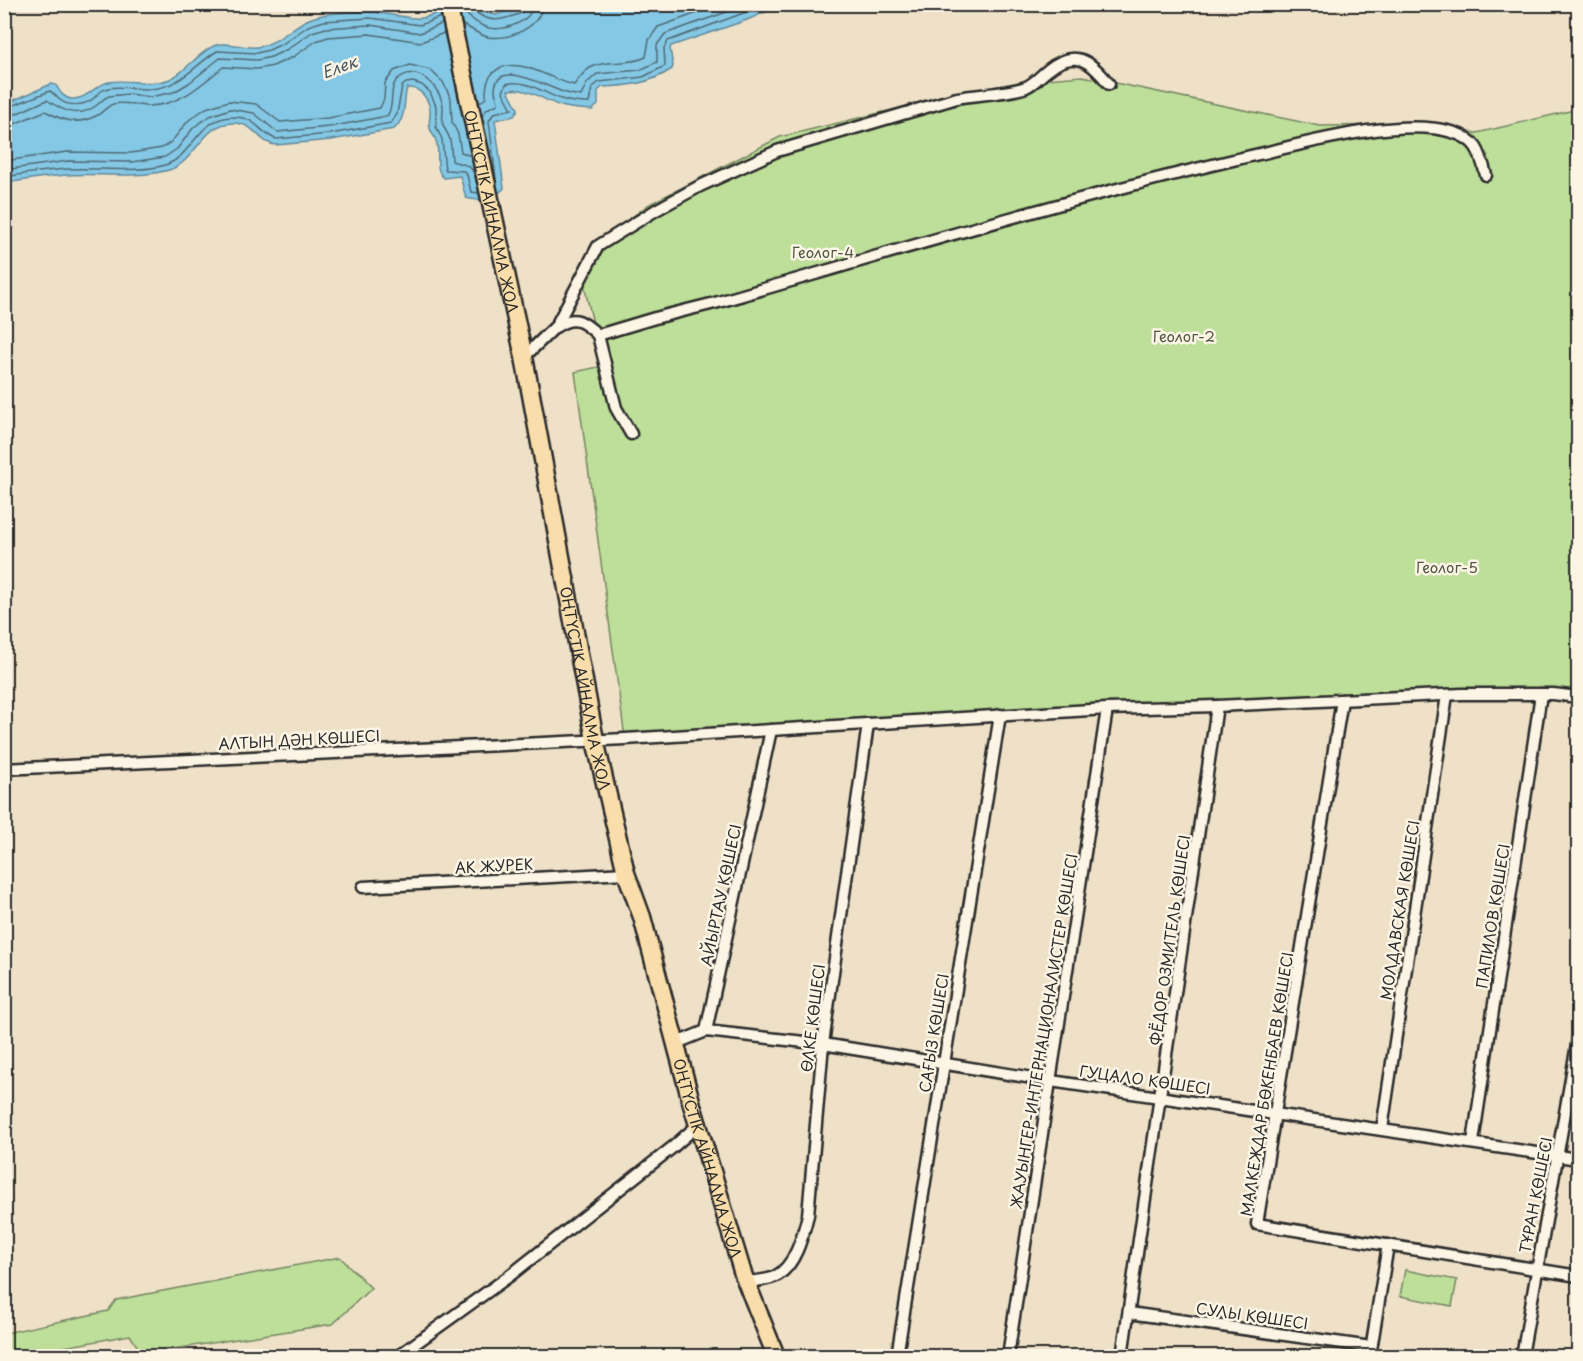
<svg xmlns="http://www.w3.org/2000/svg" width="1583" height="1361" viewBox="0 0 1583 1361" font-family="'Playpen Sans',sans-serif">
<style>
.green{fill:#bddf99;stroke:#748562;stroke-width:1.5}
.water{fill:#84c8e5;stroke:#60899b;stroke-width:1.5}
.lines{fill:none;stroke-linecap:round;stroke-linejoin:round}
.shore{stroke:#4f6a75;stroke-width:1.5}
.minor-casing{stroke:#2b2b2b;stroke-width:15}
.highway-casing{stroke:#2b2b2b;stroke-width:21}
.minor{stroke:#fcf5e5;stroke-width:10}
.highway{stroke:#f9deab;stroke-width:16}
.labels{text-anchor:middle;dominant-baseline:central;stroke-width:5;stroke-linejoin:round;paint-order:stroke}
.street-label{font-size:15px;fill:#2b2b2b;stroke:#fcf5e5}
.park-label{font-size:15px;fill:#505846;stroke:#fcf5e5}
.water-label{font-size:16px;font-style:italic;fill:#465a63;stroke:#fcf5e5}
</style>
<rect width="100%" height="100%" fill="#efe1c8"/>
<filter id="ink" filterUnits="userSpaceOnUse"><feTurbulence type="fractalNoise" baseFrequency=".0167" numOctaves="2"/><feDisplacementMap in="SourceGraphic" scale="12" xChannelSelector="R" yChannelSelector="G"/><feConvolveMatrix kernelMatrix="1 2 1 2 8 2 1 2 1" color-interpolation-filters="sRGB"/></filter>
<g filter="url(#ink)">
<g class="green">
<path d="M1082,76L1320,126L1404,125L1477,133L1578,109V694L1549,690L625,738L575,372L603,366L584,285L596,245L648,205L780,137L941,98L1023,81Z"/>
<path d="M340,1257L371,1288L333,1324L142,1354L130,1335L15,1356H5V1333L108,1311L116,1300Z"/>
<path d="M1405,1270L1457,1280L1452,1306L1400,1296Z"/>
</g>
<path class="water" d="M456,4L474,5L487,13L496,15L527,4L789,5H781L747,20L671,46L670,49L673,66L672,69C649,84 628,86 602,87L598,91V105L592,110C580,109 569,109 558,105C542,99 527,87 508,90L518,109L514,116L495,120L504,188C495,199 479,202 466,198L460,176L444,178C433,169 441,153 436,141C435,136 431,133 430,128C428,122 431,115 430,109C428,97 419,87 407,88C403,102 407,118 394,129L331,140L276,145C259,144 256,123 233,123C202,123 196,162 169,170C136,179 101,173 68,175C47,176 25,180 5,183V104L51,84L56,85C60,92 64,99 73,99C88,99 94,85 109,82C130,78 151,88 172,78C187,70 201,50 216,45C229,41 244,49 257,47C277,44 288,30 305,21C314,16 326,14 336,13C348,12 361,11 373,12C382,13 416,20 422,18C434,16 445,9 456,4Z"/>
<g class="lines">
<g class="shore">
<path d="M472,4C473,11 474,12 480,15C494,24 507,18 522,13L526,4"/>
<path d="M460,14L464,12C471,19 480,26 489,28C505,31 532,22 533,4"/>
<path d="M463,25C471,28 478,35 488,37C509,40 541,28 542,4"/>
<path d="M479,103L486,98C486,88 486,79 494,72C517,53 552,81 574,85C579,79 583,72 590,68C605,59 628,66 646,57L649,40L658,27L723,4"/>
<path d="M4,109L50,91C54,93 56,97 60,100C69,107 85,106 94,98C99,93 101,90 109,88C123,85 136,90 150,89C179,88 195,65 217,51L257,53L269,50L284,43L308,26L324,21L370,18L420,25L441,17"/>
<path d="M482,116L487,109L498,104C498,99 495,95 495,90C495,57 550,88 563,92C569,94 575,95 581,96L587,83L597,74L640,70L657,62V45L665,34L749,4"/>
<path d="M4,117L11,116L47,100C63,111 79,119 97,105C102,101 103,98 109,96L129,94L150,97L174,92L189,83L220,58L257,60L271,57L288,49L312,32L326,28L370,25L420,33L442,24"/>
<path d="M4,126L14,124L45,111C64,121 77,126 98,115C103,112 107,106 113,104C125,101 137,106 150,106C180,105 201,85 223,67L257,69L273,66L293,57L316,41L328,37L369,34L421,42L444,33"/>
<path d="M4,161L67,152L131,153L162,148L171,142L189,120L206,108L229,101L256,104L280,122L328,118L380,108L384,99L385,83L394,71L410,65L430,70L443,82L451,99L452,122L458,134L461,152L471,156"/>
<path d="M4,170L68,161L132,162L165,157L177,149L194,127L210,116L230,109L254,113L277,132L329,127L387,116C396,105 387,87 399,78C417,64 437,86 442,101C445,109 441,117 443,125C444,129 448,133 449,137C452,145 451,153 452,161C469,166 472,163 477,184"/>
<path d="M4,177C25,174 47,170 68,169C97,167 141,174 168,164C193,154 199,117 233,117C258,117 257,132 276,139L330,134L391,123L397,114L402,86L406,83L413,82L422,85L430,92L436,106V127L442,139L445,170L464,171L467,175L471,192L479,193"/>
<path d="M497,187L489,121L494,113L512,109L503,92L506,84C526,78 543,93 561,99C570,102 580,103 589,103L592,88L599,82L643,77L665,66L664,48L668,41L768,4"/>
</g>
<defs>
<g id="minor">
<path d="M557,326C575,314 584,322 598,335"/>
<path d="M524,357L556,326L598,246L656,210L700,186L777,151L957,98C978,94 1007,94 1026,87C1035,83 1040,76 1048,70C1075,48 1091,61 1109,84"/>
<path d="M631,434L616,408L598,335L655,318L715,303C896,251 1076,196 1259,154C1311,142 1401,117 1452,132C1477,139 1480,152 1486,175"/>
<path d="M1342,700L1257,1224L1578,1276"/>
<path d="M4,769L625,739L1107,709L1217,706L1462,694H1553L1578,697"/>
<path d="M363,887L626,873"/>
<path d="M706,1031L823,1044L1051,1081L1578,1159"/>
<path d="M674,1044L706,1031L771,730"/>
<path d="M1382,1129L1447,695"/>
<path d="M1473,1142L1541,694"/>
<path d="M745,1282C755,1281 765,1281 774,1277C795,1268 803,1235 808,1215L823,1044L868,724"/>
<path d="M1129,1313L1371,1347"/>
<path d="M398,1356L508,1277L673,1147L698,1125"/>
<path d="M897,1356L1000,715"/>
<path d="M1008,1356L1107,709"/>
<path d="M1122,1356L1217,706"/>
<path d="M1370,1356L1388,1245"/>
<path d="M1522,1356L1578,1039"/>
</g>
<g id="highway">
<path id="s1" d="M448,4L524,357L595,740L626,873L642,917L692,1105L743,1274L776,1356"/>
</g>
</defs>
<use href="#minor" class="minor-casing"/>
<use href="#highway" class="highway-casing"/>
<use href="#minor" class="minor"/>
<use href="#highway" class="highway"/>
</g>
</g>
<g class="labels">
<g class="street-label">
<text stroke="none"><textPath href="#s1" startOffset="212">ОҢТҮСТІК АЙНАЛМА ЖОЛ</textPath></text>
<text stroke="none"><textPath href="#s1" startOffset="698">ОҢТҮСТІК АЙНАЛМА ЖОЛ</textPath></text>
<text transform="translate(299 739) rotate(-3)">АЛТЫН ДӘН КӨШЕСІ</text>
<text transform="translate(494 865) rotate(-3)">АК ЖУРЕК</text>
<text transform="translate(720 895) rotate(-78)">АЙЫРТАУ КӨШЕСІ</text>
<text transform="translate(1399 910) rotate(-81)">МОЛДАВСКАЯ КӨШЕСІ</text>
<text transform="translate(1492 916) rotate(-81)">ПАПИЛОВ КӨШЕСІ</text>
<text transform="translate(1169 940) rotate(-82)">ФЁДОР ОЗМИТЕЛЬ КӨШЕСІ</text>
<text transform="translate(812 1018) rotate(-83)">ӨЛКЕ КӨШЕСІ</text>
<text transform="translate(1043 1031) rotate(-81)">ЖАУЫНГЕР-ИНТЕРНАЦИОНАЛИСТЕР КӨШЕСІ</text>
<text transform="translate(933 1033) rotate(-81)">САҒЫЗ КӨШЕСІ</text>
<text transform="translate(1145 1079) rotate(8)">ГУЦАЛО КӨШЕСІ</text>
<text transform="translate(1266 1084) rotate(-81)">МАЛКЕЖДАР БӨКЕНБАЕВ КӨШЕСІ</text>
<text stroke="none"><textPath href="#s1" startOffset="1184">ОҢТҮСТІК АЙНАЛМА ЖОЛ</textPath></text>
<text transform="translate(1535 1195) rotate(-79)">ТҰРАН КӨШЕСІ</text>
<text transform="translate(1252 1315) rotate(8)">СУЛЫ КӨШЕСІ</text>
</g>
<g class="park-label">
<text x="823" y="251">Геолог-4</text>
<text x="1184" y="335">Геолог-2</text>
<text x="1447" y="566">Геолог-5</text>
</g>
<g class="water-label">
<text transform="translate(339 66) rotate(-20)">Елек</text>
</g>
</g>
<rect width="1583" height="1361" fill="none" stroke="#fcf5e5" stroke-width="24"/>
<rect x="12" y="12" width="1559" height="1337" fill="none" stroke="#2b2b2b" stroke-width="2" filter="url(#ink)"/>
</svg>
